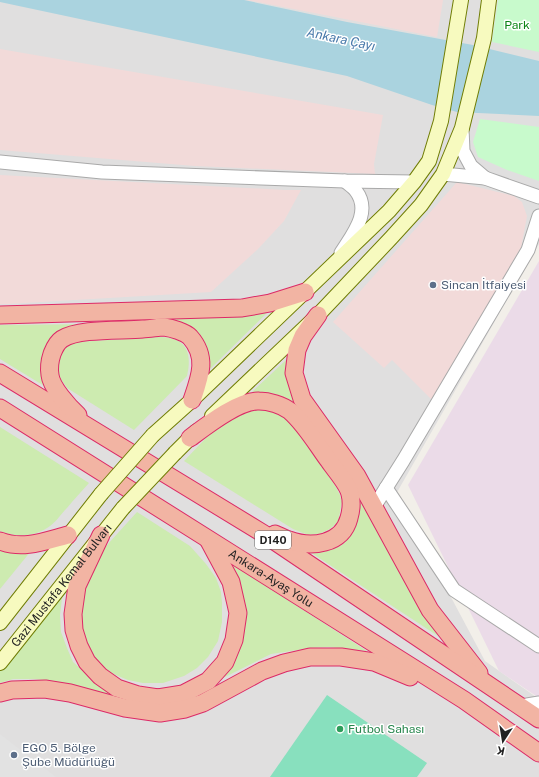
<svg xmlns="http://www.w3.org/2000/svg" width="539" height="777" viewBox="0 0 539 777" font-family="'Public Sans',sans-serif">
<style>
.residential{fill:#e0dfdf}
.commercial{fill:#f2dad9}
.industrial{fill:#ebdbe8}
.grass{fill:#cdebb0}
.park{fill:#c8facc}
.pitch{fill:#88e0be}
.parking{fill:#e2e2e2}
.water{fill:#aad3df}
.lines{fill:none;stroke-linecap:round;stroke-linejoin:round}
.tertiary-casing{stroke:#a9a9a9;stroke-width:15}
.secondary-casing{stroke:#707d05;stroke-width:16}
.trunk-casing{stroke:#dc2a67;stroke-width:19}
.tertiary{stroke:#fff;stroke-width:13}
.secondary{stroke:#f7fabf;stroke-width:14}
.trunk{stroke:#f2b4a3;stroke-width:17}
.secondary-bridge-casing{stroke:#707d05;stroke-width:16;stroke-linecap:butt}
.secondary-bridge{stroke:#f7fabf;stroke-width:14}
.service-dot{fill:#5c6f8a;stroke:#fff;stroke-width:1.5}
.leisure-dot{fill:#2e9e5b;stroke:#fff;stroke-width:1.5}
.labels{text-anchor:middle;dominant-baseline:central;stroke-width:3;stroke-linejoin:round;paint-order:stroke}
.shield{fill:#fff;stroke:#646464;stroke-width:1}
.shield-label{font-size:11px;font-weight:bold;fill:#222}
.park-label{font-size:12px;fill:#0c8416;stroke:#fff}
.service-label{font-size:12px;fill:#4e5e75;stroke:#fff;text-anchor:start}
.street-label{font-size:12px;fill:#222;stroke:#fff}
.leisure-label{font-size:12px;fill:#27864d;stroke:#fff;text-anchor:start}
.water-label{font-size:13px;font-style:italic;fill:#4a7aab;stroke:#fff}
</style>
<rect width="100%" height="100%" fill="#f2efe9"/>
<path class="residential" d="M0,0H539V244L396,494L485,661L539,699V777H0Z"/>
<g class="commercial">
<path d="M247,0H443L437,37Z"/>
<path d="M0,49L383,115L374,164L375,174L195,166L0,150Z"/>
<path d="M0,175L285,190H301L284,221L258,249L211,292L7,304H0Z"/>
<path d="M457,182L514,196L522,202L527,216L521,248L434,402L392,360L384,368L333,322Z"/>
</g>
<path class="industrial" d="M539,261V698L499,671L408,485Z"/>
<g class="grass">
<path d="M268,312L210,369L209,356L205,346L165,320Z"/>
<path d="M100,324L69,331L46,387L0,359V325Z"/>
<path d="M158,337C162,337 166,337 170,338C190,342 191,360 187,376L134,430L67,388C65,384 61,381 60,377C55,369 58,355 65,348C67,345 72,343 76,342Z"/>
<path d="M286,360L287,372L292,394L302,411L272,394L252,392Z"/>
<path d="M248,410H261L275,412L288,419L335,485L340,495L342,502L338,522L330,529L319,534L308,535L293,529L184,461L226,417Z"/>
<path d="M0,427L89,483C82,491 74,499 67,508C61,514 56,522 50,526C35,537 16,538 0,531Z"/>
<path d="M359,494L438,636L310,552C321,552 333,551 343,544C351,538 360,517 360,507C360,503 360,498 359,494Z"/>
<path d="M137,512L190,546L206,564L216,578L221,592L222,603V622L218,641L208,657L197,668L184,676L163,683H143L128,680L111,673L99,663L88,649L78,619L82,588L98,555Z"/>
<path d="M0,549L31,551L0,589Z"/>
<path d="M227,561L367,651L328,647L311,648L271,654L221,679L235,645Z"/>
<path d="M63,590L60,615L61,632L67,648L73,662L99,685L131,699L52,681L34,679H13L0,683V670Z"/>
</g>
<g class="park">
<path d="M498,0H539V52L492,42Z"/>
<path d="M480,119L539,127V181L507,170L478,157L473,142Z"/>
</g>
<path class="pitch" d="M327,695L427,763L417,777H270Z"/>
<path class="parking" d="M0,734L56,777H0Z"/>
<path class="water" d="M0,0H244L347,22L473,45L539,61V116L457,112L432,105L347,76L0,2Z"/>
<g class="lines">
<defs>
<g id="tertiary">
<path d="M462,128L463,151L471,166L485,178"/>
<path d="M0,162L102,172L345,181L414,182"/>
<path d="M443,174L485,178L539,197"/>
<path d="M341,253C352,235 372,212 356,191C353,187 348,184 345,181"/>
<path d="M386,488L454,590L539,646"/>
<path d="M374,507L403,461L528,250L539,216"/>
<path d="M521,706L539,703"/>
</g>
<g id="secondary">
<path d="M212,416L318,315L391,238L421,205L443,174L462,128L484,38L489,0"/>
<path d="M153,435L192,400L389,211L414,182L429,161L441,121L461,0"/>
<path d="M175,453L197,431"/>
<path d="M0,623L101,494"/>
<path id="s1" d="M0,663L123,508"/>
</g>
<g id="trunk">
<path d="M0,315L242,308L270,303L305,292"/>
<path d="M318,315L303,336L297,350L294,373L302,399L357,476L430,610L479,673"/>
<path d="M0,373L264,534L539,719"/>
<path id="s2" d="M0,408L464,700L539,753"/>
<path d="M78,415C69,407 51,387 50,375C49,369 50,360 52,354C54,349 56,343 62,339C79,328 122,331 143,329C150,329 158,327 164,327C172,328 185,332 190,337C208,357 200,377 192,400"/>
<path d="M190,438C206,426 239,400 259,401C269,401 282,405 290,411C306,425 317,445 329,461C335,470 348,484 350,494C352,502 351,511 349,518C342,545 311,548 289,540C284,538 279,536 275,534"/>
<path d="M101,535L77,586L73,614L74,630L79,646L87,662L100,676L117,688L138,695L158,698L183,694L208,681L225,662L234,640L238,613L231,582L209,541"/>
<path d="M0,541C23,550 45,541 68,535"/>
<path d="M0,693L12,690L45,689L70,693L125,708L160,713L185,709L203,703L262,671L284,663L310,657H341L374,662L410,677"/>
</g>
</defs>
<use href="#tertiary" class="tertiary-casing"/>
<use href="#secondary" class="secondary-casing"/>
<use href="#trunk" class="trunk-casing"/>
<use href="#tertiary" class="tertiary"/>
<use href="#secondary" class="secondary"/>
<use href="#trunk" class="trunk"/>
<defs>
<g id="secondary-bridge">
<path d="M101,494L153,435"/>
<path d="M123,508L175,453"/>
</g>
</defs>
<use href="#secondary-bridge" class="secondary-bridge-casing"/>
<use href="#secondary-bridge" class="secondary-bridge"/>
</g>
<g class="service-dot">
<circle cx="433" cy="285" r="4"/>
<circle cx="14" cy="755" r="4"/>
</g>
<circle class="leisure-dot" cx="340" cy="729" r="4"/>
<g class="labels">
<rect class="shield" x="255" y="531" width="36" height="18" rx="3"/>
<g class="shield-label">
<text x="273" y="540">D140</text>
</g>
<g class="park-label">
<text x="517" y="25">Park</text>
</g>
<g class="service-label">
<text x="441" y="285">Sincan İtfaiyesi</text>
<text x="22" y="748">EGO 5. Bölge<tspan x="22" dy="14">Şube Müdürlüğü</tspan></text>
</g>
<g class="street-label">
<text stroke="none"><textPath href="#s2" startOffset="320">Ankara-Ayaş Yolu</textPath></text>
<text stroke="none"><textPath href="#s1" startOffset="99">Gazi Mustafa Kemal Bulvarı</textPath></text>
</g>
<g class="leisure-label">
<text x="348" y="729">Futbol Sahası</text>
</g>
<g class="water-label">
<text transform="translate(341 39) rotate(12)">Ankara Çayı</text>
</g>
</g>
<g transform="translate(503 741) rotate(192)" stroke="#ffffff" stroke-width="3" paint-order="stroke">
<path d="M0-3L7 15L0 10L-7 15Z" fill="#222222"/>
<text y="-6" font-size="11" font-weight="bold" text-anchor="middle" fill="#222222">K</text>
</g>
</svg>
